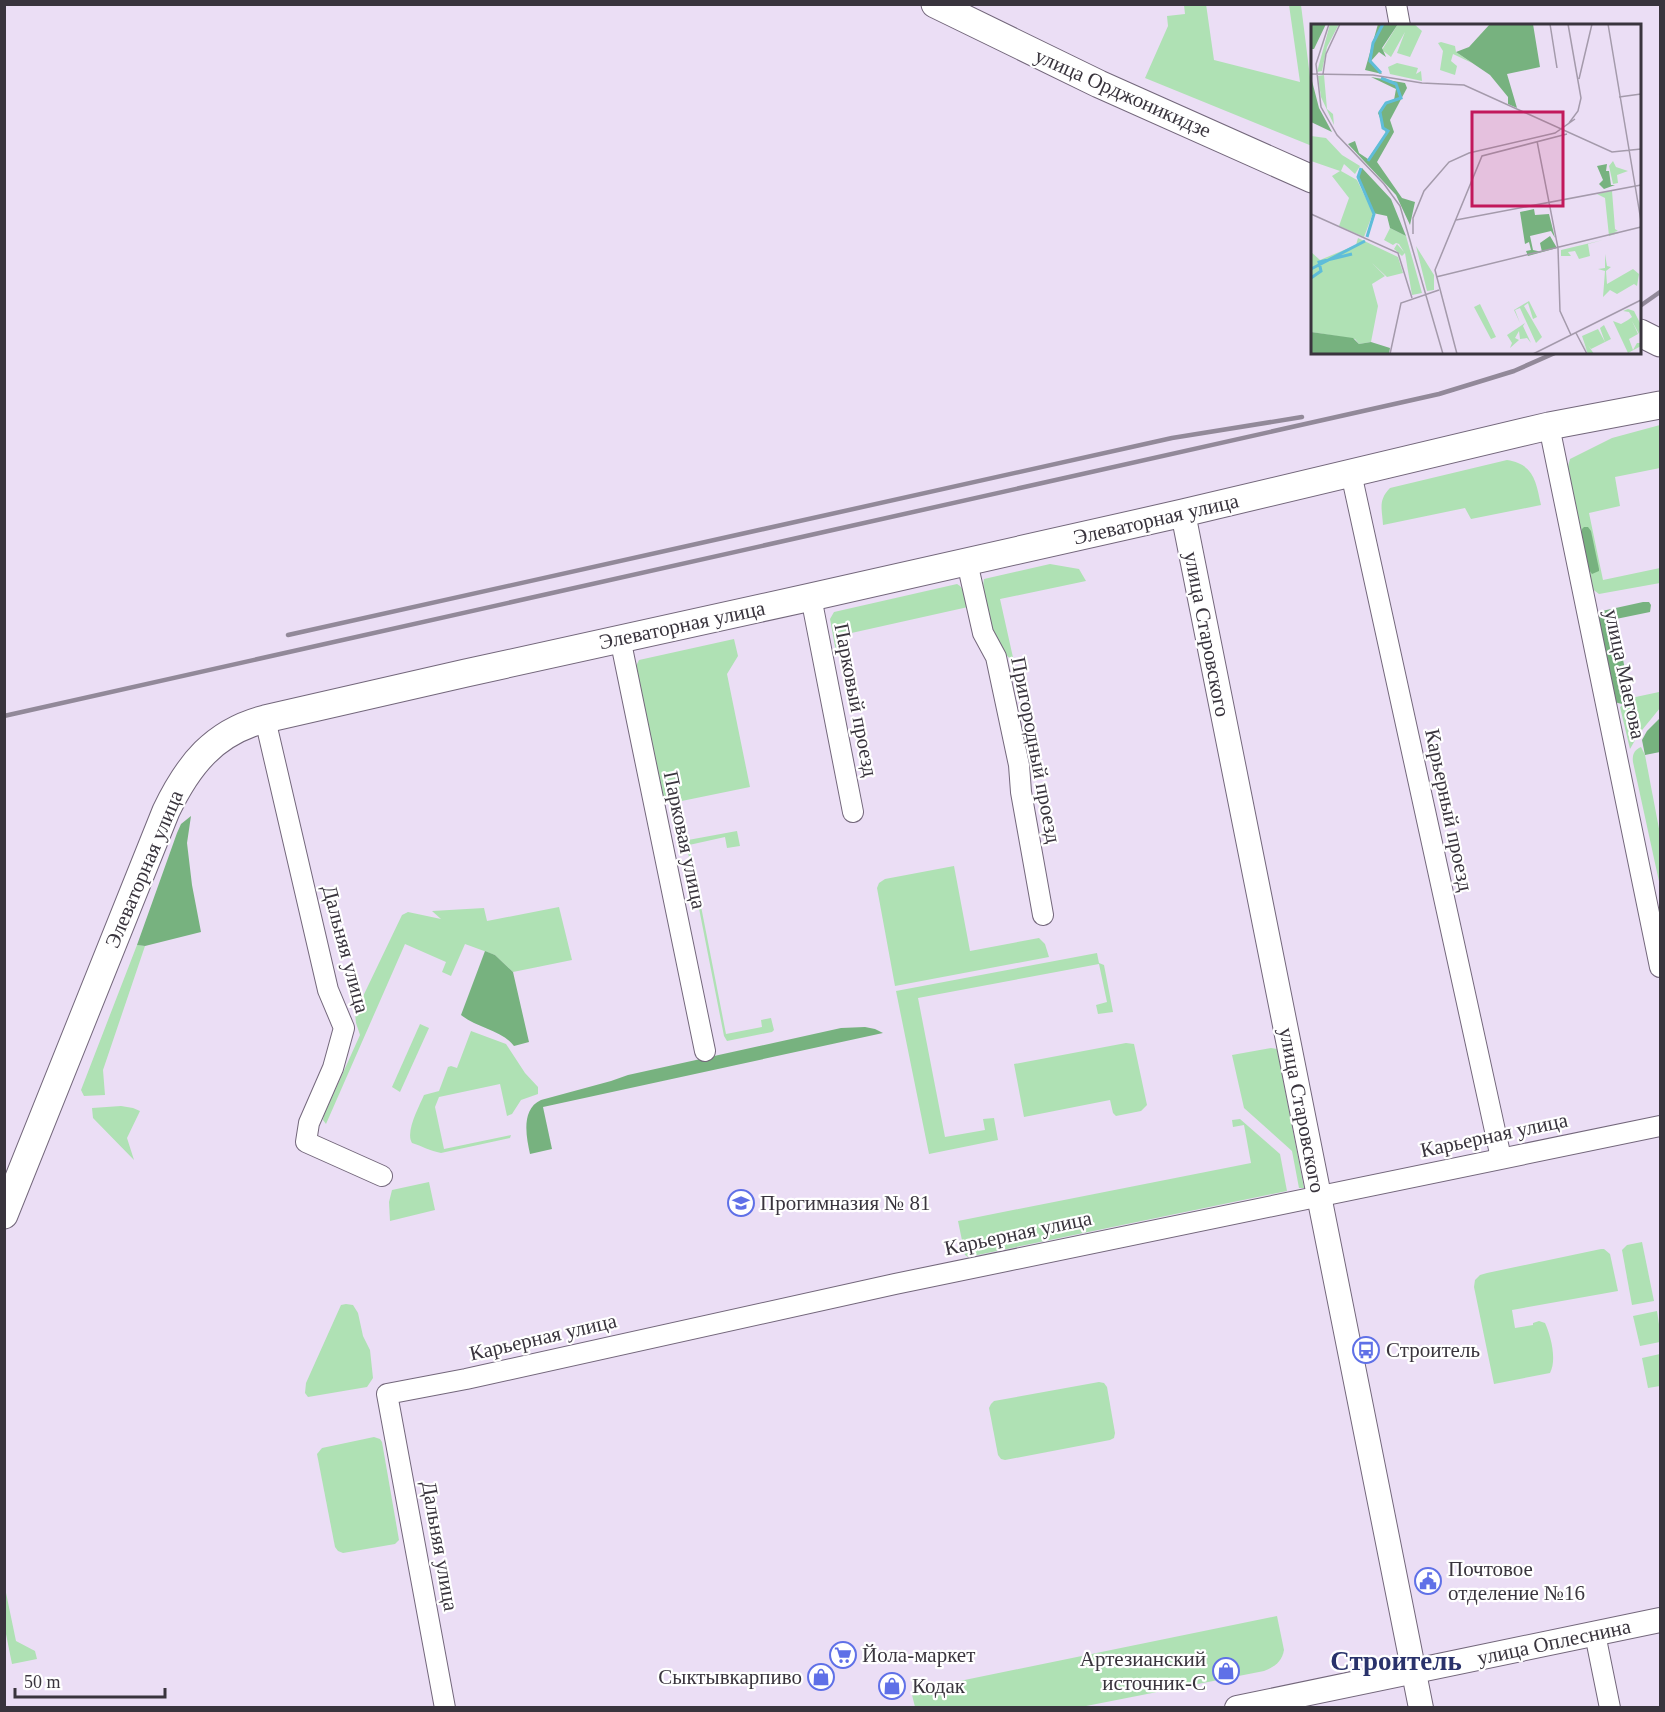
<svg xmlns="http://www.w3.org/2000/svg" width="1665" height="1712" viewBox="0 0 1665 1712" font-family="'Times New Roman',serif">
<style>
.green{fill:#afe1b4}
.forest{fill:#77b27f}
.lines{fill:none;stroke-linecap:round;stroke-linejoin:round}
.minor-casing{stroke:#73677b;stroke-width:22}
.tertiary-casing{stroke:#73677b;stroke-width:26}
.secondary-casing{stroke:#73677b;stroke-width:29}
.minor{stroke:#fff;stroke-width:20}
.tertiary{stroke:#fff;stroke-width:24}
.secondary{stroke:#fff;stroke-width:27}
.rail{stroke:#928999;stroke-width:4.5}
.labels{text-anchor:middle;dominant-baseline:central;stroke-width:4.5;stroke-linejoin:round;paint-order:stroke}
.street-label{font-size:21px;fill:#39343d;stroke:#fff}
.poi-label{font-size:21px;fill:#39343d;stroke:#fff;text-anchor:start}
.district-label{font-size:27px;font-weight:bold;fill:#29326b;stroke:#fff}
.inset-river{fill:none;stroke:#5fbdd9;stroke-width:3}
.inset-road{fill:none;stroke:#a49aab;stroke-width:1.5}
.view{fill:#c2185b;fill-opacity:0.15;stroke:#c2185b;stroke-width:3}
.inset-edge{fill:none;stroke:#39343d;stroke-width:3}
</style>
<rect width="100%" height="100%" fill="#ebdef5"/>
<g class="green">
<path d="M1206,4L1214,60L1300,82L1289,5H1301L1311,85H1312V146L1145,78L1168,26L1167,16L1185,14L1184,5Z"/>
<path d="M1660,425V468L1615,477L1620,506L1589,513L1603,580L1660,568V583L1599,594L1591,588L1566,474L1570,459L1612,438Z"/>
<path d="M1507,460C1534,464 1536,482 1541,505L1471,519L1465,508L1383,525C1382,509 1378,500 1390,488Z"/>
<path d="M1050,564L1079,569L1086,581L1000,599L1014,662C1010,659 1006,655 1004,652C994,637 980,597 984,579Z"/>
<path d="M957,584C965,588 966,599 968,607L838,636L841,652H836L830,619L834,612Z"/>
<path d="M734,639L738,656L727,674L750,787L672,803L667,801L661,795L636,666L639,660Z"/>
<path d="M1660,686V708L1638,735L1630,749L1620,707L1631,698L1659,692Z"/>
<path d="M1641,747L1645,755L1660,834V886L1633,762C1632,755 1634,750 1641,747Z"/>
<path d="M737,831L740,846L727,848L725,837L689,845L726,1034L762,1027L761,1020L771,1018L774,1030L772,1032L727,1041L724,1036L686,842L688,840Z"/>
<path d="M954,866L970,951L1039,938L1045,944L1049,957L895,986L877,888L879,883L885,879Z"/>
<path d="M559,907L572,960L513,972L495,955L465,944L451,976L442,972L446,962L405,944L326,1124L323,1120L324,1115L360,1035L356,1023L355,1013L402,915L408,912L441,919L432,911L484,908L487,921Z"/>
<path d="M137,945L145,946L103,1070L105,1095L84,1096L81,1090Z"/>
<path d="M1097,953L1099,963L1104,965L1113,1012L1098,1014L1096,1005L1107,1002L1099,964L918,998L945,1137L985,1130L983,1119L994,1118L998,1140L929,1154L896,991Z"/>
<path d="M420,1024L429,1028L400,1092L392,1087Z"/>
<path d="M471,1031L506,1044L525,1073L538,1087V1094L521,1100L512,1114L507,1116L500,1084L439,1097L435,1107L444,1149L511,1135L510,1138L441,1153C430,1151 422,1146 412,1143C405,1132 419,1107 424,1095L439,1091L448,1067L451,1066L457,1068Z"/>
<path d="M1126,1043L1134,1044L1147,1105L1141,1111L1116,1116L1113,1113L1110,1100L1024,1117L1014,1064Z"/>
<path d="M1271,1048L1277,1049L1304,1188H1299L1292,1151L1244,1108L1232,1055Z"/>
<path d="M121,1106L133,1108L140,1111L127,1138L134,1160L93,1118L92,1108Z"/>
<path d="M1240,1119L1280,1154L1287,1191L968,1257L965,1255L958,1221L1251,1163L1244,1125L1233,1127L1232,1120Z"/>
<path d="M429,1182L435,1210L390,1221L389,1202L392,1190Z"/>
<path d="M1642,1242L1654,1301L1632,1305L1622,1250L1627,1245Z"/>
<path d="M1601,1249H1604L1610,1254L1618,1291L1512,1310L1515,1328L1533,1325V1323L1539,1321L1545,1323C1551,1336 1557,1360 1550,1373L1494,1384L1474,1287L1475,1280L1480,1275L1487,1273Z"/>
<path d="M346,1304L353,1305L358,1313L363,1336L370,1350L373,1378L367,1387L308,1397L305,1393L306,1383L341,1305Z"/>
<path d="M1657,1311L1660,1331V1342L1640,1346L1633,1316Z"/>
<path d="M1660,1354V1386L1648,1388L1642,1358Z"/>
<path d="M1099,1382L1104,1383L1107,1387L1115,1433L1114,1438L1110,1440L1005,1460L1001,1459L998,1455L989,1408L991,1404L994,1401Z"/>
<path d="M374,1437L380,1439L382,1442L399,1540L395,1544L343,1553L338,1551L335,1547L317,1454L322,1448Z"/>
<path d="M5,1588L16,1641L35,1651L37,1659L12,1664L5,1629Z"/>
<path d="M1277,1616L1284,1650C1282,1662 1274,1667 1264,1671L1081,1707H915L911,1691Z"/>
</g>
<g class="forest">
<path d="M1584,527H1588L1591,531L1599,569V571L1592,574L1589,570L1581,535L1582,529Z"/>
<path d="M1643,602H1649L1651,605L1650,612L1616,619L1615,621L1631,698L1622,704L1614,702L1597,624L1599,613L1602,611Z"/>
<path d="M1660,718V752L1645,755L1642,740L1647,731Z"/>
<path d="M191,816L187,843L192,885L201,932L145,946L137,945L177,833L181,824Z"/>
<path d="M485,951L495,955L513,972L529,1042L514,1046C502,1030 477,1028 461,1015Z"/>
<path d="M865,1027L875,1029L883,1033L543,1107L552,1149L530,1154C526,1136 521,1109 541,1100L611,1081L628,1075L841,1028Z"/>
</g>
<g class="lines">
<defs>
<g id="minor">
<path d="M1396,4L1400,26"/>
<path d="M1549,426L1660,967"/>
<path d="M1351,473L1501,1158"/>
<path d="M967,562L983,633L996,657L1019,765L1021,792L1043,915"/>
<path d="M811,597L853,812"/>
<path d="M620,638L705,1051"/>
<path d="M265,719L328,990L344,1028L333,1068L309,1123L306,1142L382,1176"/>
<path d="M1595,1634L1610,1708"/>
<path d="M445,1708L387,1394L466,1379L895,1284L1660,1126"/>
</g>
<g id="tertiary">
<path d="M1183,513L1421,1708"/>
<path d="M1237,1708L1660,1620"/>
</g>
<g id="secondary">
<path d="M935,4L1099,84L1312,179"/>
<path d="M1640,333L1660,343"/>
<path d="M4,1215L166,811C188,765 214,732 265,719L466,673L811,597L1183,513L1549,426L1660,405"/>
</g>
</defs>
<use href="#minor" class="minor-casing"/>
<use href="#tertiary" class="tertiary-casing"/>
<use href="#secondary" class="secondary-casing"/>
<use href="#minor" class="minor"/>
<use href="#tertiary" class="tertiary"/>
<use href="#secondary" class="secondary"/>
<g class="rail">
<path d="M1640,306L1660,292"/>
<path d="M288,635L1172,438L1302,417"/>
<path d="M4,716L1439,394L1514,371L1557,352"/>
</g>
</g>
<defs>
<symbol id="school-ring" viewBox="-11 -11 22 22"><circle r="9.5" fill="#fff" stroke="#5f70e7" stroke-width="1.5"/><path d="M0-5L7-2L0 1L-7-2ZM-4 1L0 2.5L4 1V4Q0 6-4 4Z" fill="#5f70e7"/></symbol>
<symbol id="bus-ring" viewBox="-11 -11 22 22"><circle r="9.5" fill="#fff" stroke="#5f70e7" stroke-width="1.5"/><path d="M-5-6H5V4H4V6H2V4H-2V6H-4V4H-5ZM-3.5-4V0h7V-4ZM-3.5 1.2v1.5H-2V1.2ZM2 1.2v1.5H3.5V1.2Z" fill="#5f70e7"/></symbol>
<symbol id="civic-ring" viewBox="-11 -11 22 22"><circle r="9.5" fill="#fff" stroke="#5f70e7" stroke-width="1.5"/><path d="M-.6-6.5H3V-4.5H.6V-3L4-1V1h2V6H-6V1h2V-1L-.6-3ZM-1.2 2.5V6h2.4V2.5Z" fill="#5f70e7"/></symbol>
<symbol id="supermarket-ring" viewBox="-11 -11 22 22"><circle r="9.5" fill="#fff" stroke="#5f70e7" stroke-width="1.5"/><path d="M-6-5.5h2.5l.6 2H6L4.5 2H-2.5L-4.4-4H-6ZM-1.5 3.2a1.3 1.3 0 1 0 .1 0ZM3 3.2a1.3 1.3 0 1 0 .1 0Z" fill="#5f70e7"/></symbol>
<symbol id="shop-ring" viewBox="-11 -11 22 22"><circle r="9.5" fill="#fff" stroke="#5f70e7" stroke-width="1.5"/><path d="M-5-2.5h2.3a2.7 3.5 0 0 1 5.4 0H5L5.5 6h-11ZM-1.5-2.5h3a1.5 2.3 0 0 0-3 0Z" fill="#5f70e7"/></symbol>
</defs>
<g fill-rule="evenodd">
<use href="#school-ring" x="726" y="1188" width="30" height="30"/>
<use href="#bus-ring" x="1351" y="1335" width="30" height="30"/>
<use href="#civic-ring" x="1413" y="1566" width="30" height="30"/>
<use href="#supermarket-ring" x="828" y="1640" width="30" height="30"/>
<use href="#shop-ring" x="1211" y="1656" width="30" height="30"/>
<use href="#shop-ring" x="806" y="1662" width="30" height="30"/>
<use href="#shop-ring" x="877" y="1671" width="30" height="30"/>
</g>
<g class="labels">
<g class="street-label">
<text transform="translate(1123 93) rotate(24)">улица Орджоникидзе</text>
<text transform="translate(1156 519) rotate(-13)">Элеваторная улица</text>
<text transform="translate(682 625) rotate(-12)">Элеваторная улица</text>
<text transform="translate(1207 634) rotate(79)">улица Старовского</text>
<text transform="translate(1625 674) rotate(78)">улица Маегова</text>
<text transform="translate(856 700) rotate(79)">Парковый проезд</text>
<text transform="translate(1036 750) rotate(79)">Пригородный проезд</text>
<text transform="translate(1449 810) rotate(78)">Карьерный проезд</text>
<text transform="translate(685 840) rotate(78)">Парковая улица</text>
<text transform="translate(144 869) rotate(-67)">Элеваторная улица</text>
<text transform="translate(346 949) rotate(75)">Дальняя улица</text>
<text transform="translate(1302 1110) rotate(79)">улица Старовского</text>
<text transform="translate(1494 1135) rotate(-12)">Карьерная улица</text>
<text transform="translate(1018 1233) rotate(-12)">Карьерная улица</text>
<text transform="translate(543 1337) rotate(-13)">Карьерная улица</text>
<text transform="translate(440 1546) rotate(80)">Дальняя улица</text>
<text transform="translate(1554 1642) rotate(-12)">улица Оплеснина</text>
</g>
<g class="poi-label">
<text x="760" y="1203">Прогимназия № 81</text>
<text x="1386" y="1350">Строитель</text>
<text x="1448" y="1569">Почтовое<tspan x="1448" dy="24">отделение №16</tspan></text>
<text x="862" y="1655">Йола-маркет</text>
<text x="1206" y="1659" text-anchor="end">Артезианский<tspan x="1206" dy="24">источник-С</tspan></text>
<text x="802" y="1677" text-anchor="end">Сыктывкарпиво</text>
<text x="912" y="1686">Кодак</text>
</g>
<g class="district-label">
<text x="1396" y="1661">Строитель</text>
</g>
</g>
<g transform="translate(1311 24)">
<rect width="330" height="330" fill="#ebdef5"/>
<path d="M19,0H28L16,23L11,47L6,48ZM87,0H103L111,7L99,33L86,29L94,8L80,33L71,26ZM130,18L144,22L145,28L161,39L142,30L140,37L146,42L144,51L129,46L132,27L127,19ZM86,39L107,44L105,50L110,47L111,57L79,50L77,43ZM13,51L16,85L22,90L23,101L10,73L7,52ZM0,112L15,114L31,131L49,142L44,150L33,140L30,147L46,156L62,189L53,213L28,202L38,174L21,152L29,147L0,137ZM302,137L305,143L317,147L306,151L307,159L302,160L298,142ZM301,167L304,205L307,207L303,208L308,209L298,212L294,174L286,170ZM79,204L95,212L111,269L101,271L94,229L91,232L83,225L86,220L93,228L88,220L85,219L82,221L73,216ZM47,214L87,233L92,249L76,253L61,239L74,252L61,260L67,282L60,318L48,320L44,315L0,308V228L9,236L45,221ZM292,216L277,220L279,232L268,235L264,227L257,228L260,232H250V226ZM105,222L123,251V266L116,267ZM294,230L296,242L300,243L295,247L296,260L322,245L328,250L326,262L323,260L306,270L299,266L292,273L294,247L287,245L294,244ZM218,277L226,293L222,295L217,279L213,282L231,313L225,319L209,284L204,286L209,299L203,286ZM169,280L185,313L180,315L163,283ZM317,285L323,287L330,301L328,310L321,297L327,310L318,315L322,326L326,319H330V322L317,329L302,297L310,300L317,296L321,293L318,288L312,287ZM214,299L212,302L220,319L216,314L209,315L208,307L204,314L208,316L199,324L201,319L196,311ZM293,301L300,315L280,325L277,321L283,330H277L269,313L276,327L271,312L287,305L294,318L289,304Z" fill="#afe1b4"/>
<path d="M0,0H15L3,25H0ZM67,0H87L71,24L75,33L68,28L60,37L71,50L54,46ZM179,0H222L229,43L196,50L206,84L197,80V73L179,51L145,28L158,23ZM60,53L94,59L96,64L79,96L83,108L66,138L91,174L104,178L99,201L85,171L37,120L44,117L48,129L57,135L75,109L67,89L75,78L83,76L85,65ZM1,57L8,84L21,108L0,98ZM296,140L295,147H298L300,161H304L293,165L288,160L292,156L286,142ZM51,144L80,175L95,212L79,204L76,192L62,189L46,153ZM223,185L224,191L238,190L244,214L240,207L219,212L222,226L231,228L229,219L239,212L246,224L217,232L215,227L220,226L218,218L214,220L209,188ZM0,308L42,314L48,320L60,318L79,324L78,330H0Z" fill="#77b27f"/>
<path class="inset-river" d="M70,49L59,37L62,19L72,0M57,137L77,107L72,104L69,88L75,79L90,74L85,60L70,54M50,144L47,153L63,190L56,213M0,245L54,217M0,254L10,247L8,238L41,230"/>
<path class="inset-road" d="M18,0L5,40L10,83L26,111L73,160L89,182L132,330M239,0L246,44M257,0L270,74L267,87L258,99M297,0L330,197M0,50L62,51L111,59L153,61L301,128L330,125M12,50L15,30L29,0M268,55L281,0M308,73L330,70M226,117L247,224L249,287L260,311M0,190L87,229L101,274M145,196L330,161M102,210V194L113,167L138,138L158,129L244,109L264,95M125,253L330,203M265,309L276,330M79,330L90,279L128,266M146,330L124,246L171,132L256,110M222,330L330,276"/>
<path class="view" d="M161,88H252V182H161Z"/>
<rect width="330" height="330" class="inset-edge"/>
</g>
<rect width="1665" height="1712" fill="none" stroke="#39343d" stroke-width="12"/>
<path d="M15 1688v9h150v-9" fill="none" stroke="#39343d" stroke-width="3"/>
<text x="24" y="1688" font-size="18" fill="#39343d" stroke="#ffffff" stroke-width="4.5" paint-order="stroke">50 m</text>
</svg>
